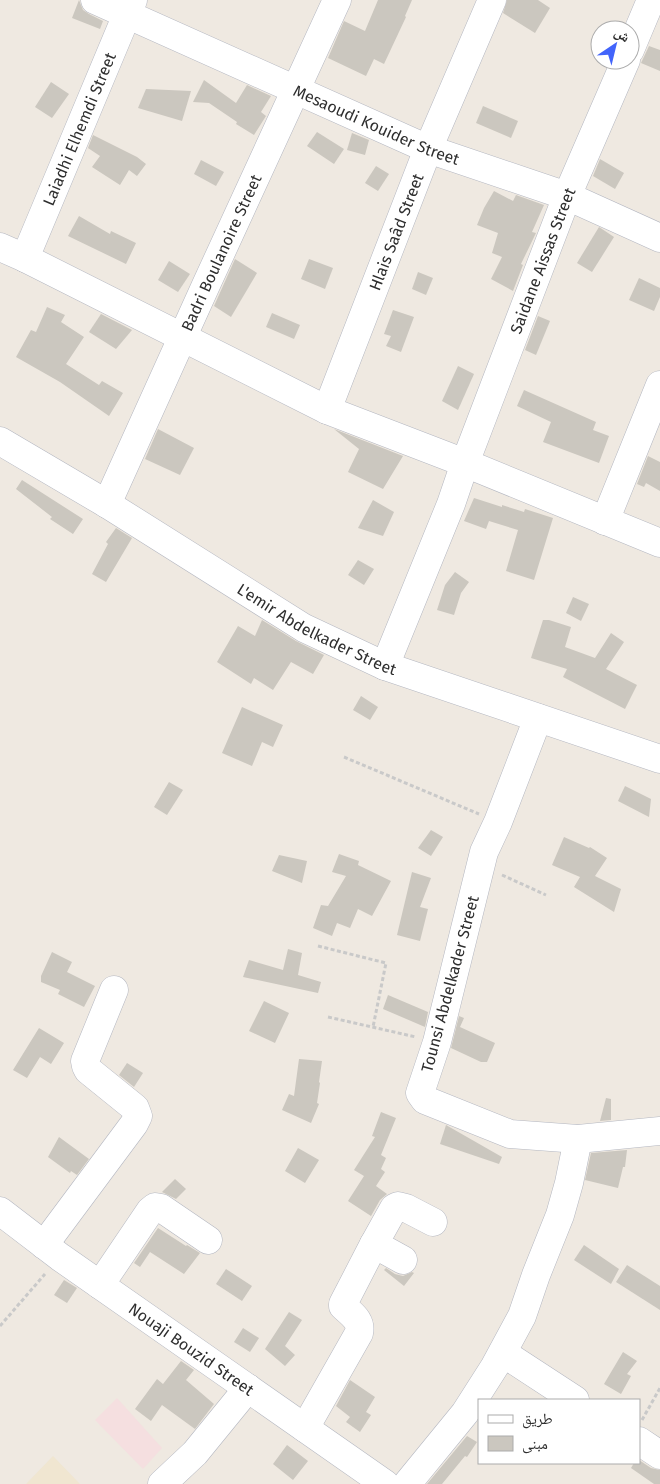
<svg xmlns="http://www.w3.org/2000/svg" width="660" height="1484" viewBox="0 0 660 1484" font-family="'Fira Sans','Noto Naskh Arabic',sans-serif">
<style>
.education{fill:#f0e6d1}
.medical{fill:#f5dfe0}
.building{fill:#cbc7bf}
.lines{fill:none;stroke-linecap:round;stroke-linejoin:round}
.minor-casing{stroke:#b4b7c1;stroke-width:29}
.path{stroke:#c9c9c9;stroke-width:3;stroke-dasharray:4 2.5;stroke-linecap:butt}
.minor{stroke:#fff;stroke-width:28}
.labels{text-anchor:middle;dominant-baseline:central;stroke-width:4.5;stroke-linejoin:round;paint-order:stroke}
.street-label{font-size:16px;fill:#2e2e2e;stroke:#fff}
</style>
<rect width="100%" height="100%" fill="#efe9e1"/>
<path class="education" d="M53,1456L80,1484H26Z"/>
<path class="medical" d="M117,1398L162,1448L143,1469L95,1420Z"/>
<g class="building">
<path d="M79,0L83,10L89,14L103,21L100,29L72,18Z"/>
<path d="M378,0H412L405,16L406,17L384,64L374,59L366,76L328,58L344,21L365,31Z"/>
<path d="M507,0H538L550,8L535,33L503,13Z"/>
<path d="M649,46L660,50V71L641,63Z"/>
<path d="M204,80L236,103L247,85L271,96L261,112L266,116L254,135L236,124L237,122L209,103L193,102Z"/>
<path d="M51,82L69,94L52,118L35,107Z"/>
<path d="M146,89L191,91L182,121L138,108Z"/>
<path d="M483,106L518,121L511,138L476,123Z"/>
<path d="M317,132L344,149L334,164L307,146Z"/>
<path d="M352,133L369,140L365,155L347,150Z"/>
<path d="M93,135L137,157L146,164L137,176L129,170L120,185L92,167L100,156L88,148Z"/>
<path d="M600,159L624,173L615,189L593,176Z"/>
<path d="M201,160L224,172L216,186L194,174Z"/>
<path d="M376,166L389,174L378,191L365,183Z"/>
<path d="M494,191L513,201L516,195L544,205L532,232L536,233L521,264L523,265L513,291L491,279L502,257L492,253L498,233L477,225L484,208Z"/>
<path d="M79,216L110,234L111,231L136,243L126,264L68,236Z"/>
<path d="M599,227L614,237L592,272L577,263Z"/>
<path d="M235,259L257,273L231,317L214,306Z"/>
<path d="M309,259L333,268L325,289L301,279Z"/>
<path d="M169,261L190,274L178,292L158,280Z"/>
<path d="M418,272L433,278L426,295L412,289Z"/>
<path d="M639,278L660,288V297L654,311L629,300Z"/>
<path d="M47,307L65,315L61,322L84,337L66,364L99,385L102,381L123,393L109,416L60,382L16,357L31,330L36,332Z"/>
<path d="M393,310L414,317L401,352L386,346L391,336L384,334Z"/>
<path d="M272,313L300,325L294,339L266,327Z"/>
<path d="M101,314L132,330L116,349L89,332Z"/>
<path d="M538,316L550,321L536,355L525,350Z"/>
<path d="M458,366L474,374L458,410L442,401Z"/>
<path d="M524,390L596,422L593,430L609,436L599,463L543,442L551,422L517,406Z"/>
<path d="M158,429L194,448L180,475L145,459Z"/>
<path d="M334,429L403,456L383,489L348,472L359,449Z"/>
<path d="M648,456L660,462V491L646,483L644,487L637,484Z"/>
<path d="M22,480L83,519L73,534L50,519L52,517L16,489Z"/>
<path d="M474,498L502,507V505L524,512L525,509L553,518L534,580L506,571L518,530L489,521L486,529L464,521Z"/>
<path d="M373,500L394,512L383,536L358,528Z"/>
<path d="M116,528L132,538L106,582L92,574L108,544L106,542Z"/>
<path d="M358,560L374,569L364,585L348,575Z"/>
<path d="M455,572L469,582L461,593L454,615L437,610L445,585Z"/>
<path d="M573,597L589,604L581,621L566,613Z"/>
<path d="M262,620L296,641L324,655L313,674L291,662L273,690L254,678L251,684L217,662L238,626L255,636Z"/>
<path d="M543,620H549L571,627L565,647L595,658L611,633L624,642L606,669L637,685L625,709L563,677L567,669L531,658Z"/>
<path d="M361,696L378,707L370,720L353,710Z"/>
<path d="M242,707L283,725L273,747L262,742L252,766L222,753Z"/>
<path d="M169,782L183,790L167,815L154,807Z"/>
<path d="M625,786L651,799L649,817L618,801Z"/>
<path d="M431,830L443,837L431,856L418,848Z"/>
<path d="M564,837L589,848L590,847L607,858L595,876L621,889L614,912L574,887L580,877L552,865Z"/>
<path d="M339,854L359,861L358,865L391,881L372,916L358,909L350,928L337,923L332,936L313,928L321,905L328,906L346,876L332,872Z"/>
<path d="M279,855L307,861L302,883L272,871Z"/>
<path d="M412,872L431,878L420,907L428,909L420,941L397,935Z"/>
<path d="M288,949L302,953L298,975L321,982L318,993L243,977L249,960L283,970Z"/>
<path d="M52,952L72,962L67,972L95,986L84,1007L58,994L60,990L41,982V976Z"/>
<path d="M388,995L428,1012L425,1027L383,1009Z"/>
<path d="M264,1001L289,1013L275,1043L249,1031Z"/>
<path d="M459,1016L464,1018L460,1027L495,1043L487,1062H481L451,1048Z"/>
<path d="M39,1028L64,1043L51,1064L40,1057L27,1078L13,1070Z"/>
<path d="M299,1059L322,1061L319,1082L320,1083L317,1103L319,1104L311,1123L282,1110L289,1094L294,1096Z"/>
<path d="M127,1063L143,1073L134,1087L119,1075Z"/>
<path d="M606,1098L611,1099V1120L600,1121Z"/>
<path d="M381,1112L396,1118L381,1155L386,1158L381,1169L385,1172L376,1186L387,1194L380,1200L371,1216L348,1201L364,1176L354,1170L375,1137L372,1136Z"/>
<path d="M446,1125L502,1157L499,1164L440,1144Z"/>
<path d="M59,1137L89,1159L77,1175L71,1171L70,1173L48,1157Z"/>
<path d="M298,1148L319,1160L305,1183L285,1171Z"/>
<path d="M627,1150L625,1167H623L618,1188L585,1180L591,1153Z"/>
<path d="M175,1179L186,1189L176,1199L162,1192Z"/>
<path d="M158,1228L186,1246L187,1245L200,1253L184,1274L150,1252L140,1267L134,1263Z"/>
<path d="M584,1245L619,1269L611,1284L574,1260Z"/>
<path d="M627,1265L660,1286V1310L616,1282Z"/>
<path d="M386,1268L395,1274L403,1276L412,1272L414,1273L404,1286L384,1270Z"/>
<path d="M226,1269L252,1286L242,1301L216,1284Z"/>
<path d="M64,1280L77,1288L67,1303L54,1295Z"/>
<path d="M289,1312L302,1320L285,1346L295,1355L285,1366L265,1349Z"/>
<path d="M243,1328L259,1338L250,1352L234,1342Z"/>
<path d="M623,1352L637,1361L627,1374L631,1376L621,1394L604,1384Z"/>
<path d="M181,1361L194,1370L186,1380L214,1404L195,1429L162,1405L151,1421L135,1409L157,1379L163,1384Z"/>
<path d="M350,1380L375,1397L366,1412L371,1415L360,1432L346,1422L350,1417L336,1406Z"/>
<path d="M467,1436L477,1442L467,1457L465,1456L442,1484H427Z"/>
<path d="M287,1445L308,1461L293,1480L273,1464Z"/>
<path d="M639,1460L651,1468L660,1470V1484H654L631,1468L634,1463H639Z"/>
</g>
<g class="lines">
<defs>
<g id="minor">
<path id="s1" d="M95,0L428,149L567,196L660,238"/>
<path d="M630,50L651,0"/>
<path d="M0,247L25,258L327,410L465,463L660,543"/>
<path id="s2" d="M25,258L133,0"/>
<path id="s3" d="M327,410L428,149L492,0"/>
<path id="s4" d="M0,441L107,504L304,628L385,666L660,759"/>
<path id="s5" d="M107,504L206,285L337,0"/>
<path d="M605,521L660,385"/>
<path id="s6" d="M385,666L451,504L465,463L567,196L626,60"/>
<path d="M538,718L498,822L484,852L437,1042L420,1093L425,1100L510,1134L578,1139L660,1131"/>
<path id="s7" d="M0,1211L60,1257L385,1484"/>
<path d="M374,1244L394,1208L398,1206L406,1208L433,1222"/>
<path d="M44,1245L134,1124L138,1116L135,1108L88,1070L86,1066L85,1061L114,990"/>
<path d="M100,1285L150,1211L155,1207L161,1208L208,1240"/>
<path d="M503,1353L575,1400"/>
<path d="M305,1428L359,1333C362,1320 351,1314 343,1306V1304L374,1244L403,1260"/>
<path d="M639,1441L660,1455"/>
<path d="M162,1484L195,1453L248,1388"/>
<path d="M407,1484L465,1413L495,1366L522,1316L536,1275L560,1215L569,1183L578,1139"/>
</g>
</defs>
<use href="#minor" class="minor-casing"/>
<g class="path">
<path d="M344,757L479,814"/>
<path d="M502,875L546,895"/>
<path d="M318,946L386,963L373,1027"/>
<path d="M328,1017L416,1037"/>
<path d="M0,1326L45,1274"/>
<path d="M642,1420L660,1388"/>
</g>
<use href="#minor" class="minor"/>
</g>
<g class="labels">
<g class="street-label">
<text stroke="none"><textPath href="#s1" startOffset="308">Mesaoudi Kouider Street</textPath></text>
<text stroke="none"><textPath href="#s2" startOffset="140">Laiadhi Elhemdi Street</textPath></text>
<text stroke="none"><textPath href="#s3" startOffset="191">Hlais Saâd Street</textPath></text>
<text stroke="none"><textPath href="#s5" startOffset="276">Badri Boulanoire Street</textPath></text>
<text stroke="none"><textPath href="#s6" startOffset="435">Saidane Aissas Street</textPath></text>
<text stroke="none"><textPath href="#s4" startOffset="369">L'emir Abdelkader Street</textPath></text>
<text transform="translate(450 984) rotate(-75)">Tounsi Abdelkader Street</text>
<text stroke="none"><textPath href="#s7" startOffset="236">Nouaji Bouzid Street</textPath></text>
</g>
</g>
<rect x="478" y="1399" width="162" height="65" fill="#ffffff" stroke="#ababab"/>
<rect x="488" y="1415" width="25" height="8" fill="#ffffff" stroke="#ababab"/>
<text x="522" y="1424" font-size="15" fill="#2e2e2e">طريق</text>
<rect x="488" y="1436" width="25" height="15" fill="#cbc7bf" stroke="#ababab"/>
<text x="522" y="1449" font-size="15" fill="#2e2e2e">مبنى</text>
<g transform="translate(615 45) rotate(35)"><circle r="24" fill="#ffffff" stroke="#ababab"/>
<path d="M0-4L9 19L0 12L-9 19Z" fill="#4264fb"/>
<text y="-8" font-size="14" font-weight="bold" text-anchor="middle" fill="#2e2e2e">ش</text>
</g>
</svg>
